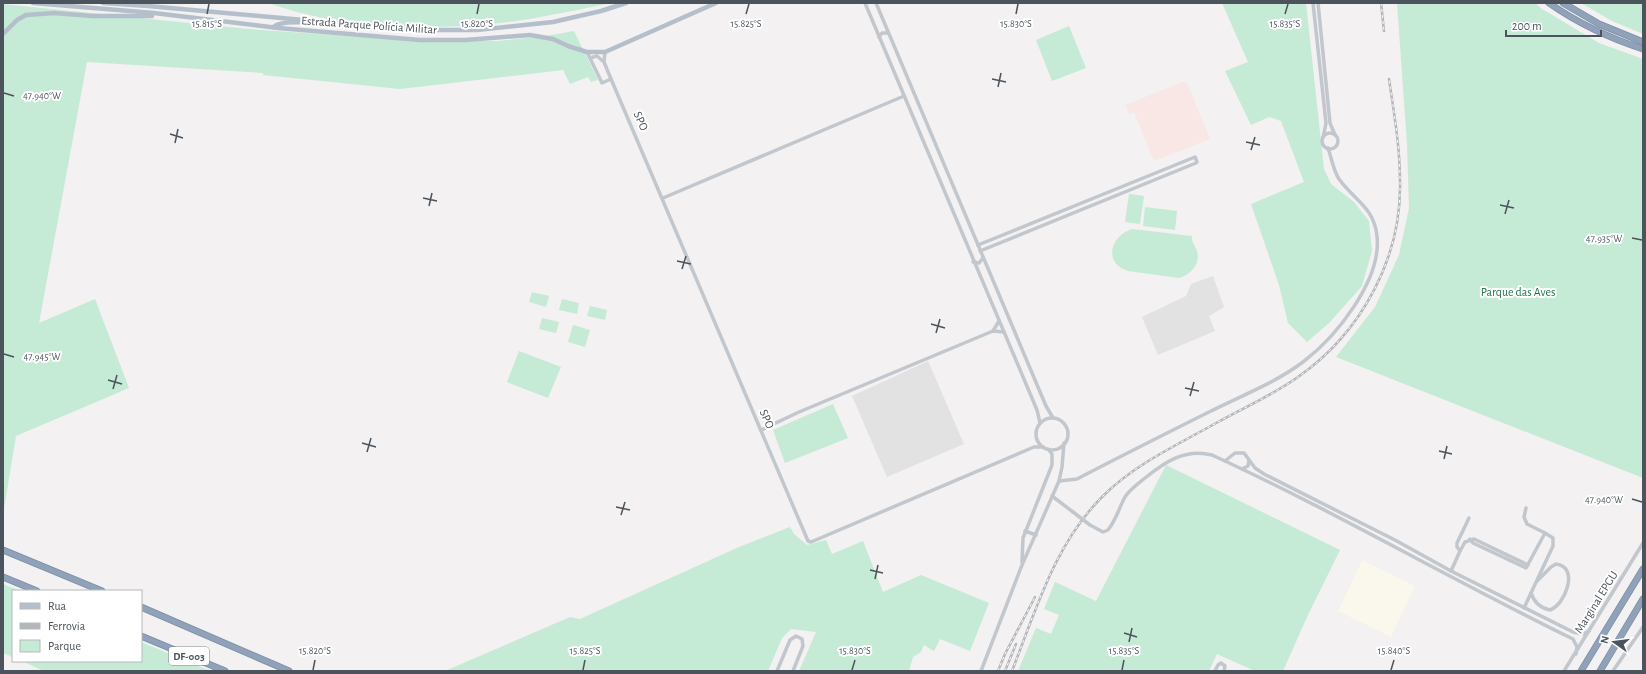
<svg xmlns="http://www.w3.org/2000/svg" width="1646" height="674" viewBox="0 0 1646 674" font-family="'Alegreya Sans',sans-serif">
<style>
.commercial{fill:#faf7ed}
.education{fill:#e3e2e2}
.medical{fill:#f8e7e5}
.green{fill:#c5ead5}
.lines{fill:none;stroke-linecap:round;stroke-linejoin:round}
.highway-casing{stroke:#7a8da4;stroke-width:7}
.minor{stroke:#c1c7cd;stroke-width:3.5}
.major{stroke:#b4bfcb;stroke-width:4.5}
.highway{stroke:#8fa2b9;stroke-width:5.5}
.rail-casing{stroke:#b3b6ba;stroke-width:2.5}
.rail{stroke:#fff;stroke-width:1;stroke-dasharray:3;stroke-linecap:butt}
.minor-bridge{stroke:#c1c7cd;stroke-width:3.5}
.ticks{fill:none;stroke:#4b535c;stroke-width:1.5}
.labels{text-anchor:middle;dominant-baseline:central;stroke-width:4;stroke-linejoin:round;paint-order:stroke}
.shield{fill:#fff;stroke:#81878d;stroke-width:1}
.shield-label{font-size:11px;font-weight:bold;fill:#4b535c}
.street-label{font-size:12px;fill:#4b535c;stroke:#fff}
.park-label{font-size:12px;fill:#23754f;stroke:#fff}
.ticks-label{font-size:10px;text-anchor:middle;fill:#4b535c;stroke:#fff;stroke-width:4;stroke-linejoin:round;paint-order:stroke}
</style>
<rect width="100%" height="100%" fill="#f3f1f1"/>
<path class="commercial" d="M1362,560L1415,586L1391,637L1338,611Z"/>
<g class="education">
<path d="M1213,276L1224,307L1209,316L1215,331L1158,355L1142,317L1186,296L1191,284Z"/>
<path d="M928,361L964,444L887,477L852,396Z"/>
</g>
<path class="medical" d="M1182,82L1187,83L1210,139L1154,161L1134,112L1129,114L1126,105Z"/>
<g class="green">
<path d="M269,3H611C587,8 563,13 540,17C461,32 344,32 269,3Z"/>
<path d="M1222,3H1306L1324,169L1331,184L1354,202L1369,221L1372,251L1362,286L1329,323L1307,342L1288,323L1279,285L1251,204L1304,182L1281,121L1269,117L1251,125L1225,71L1248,62Z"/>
<path d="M1397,3H1535L1542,9L1599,43L1643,59V478L1336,357L1375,307L1399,255L1409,208L1407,144Z"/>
<path d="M1581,3H1643V34L1612,21Z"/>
<path d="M3,4L248,29L408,40L498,41L546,36L574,31L598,80L591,82L588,77L570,84L563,70L400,89L263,75V73L87,62L39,323L95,299L129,388L16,436L3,515Z"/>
<path d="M1069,26L1086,68L1052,81L1036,40Z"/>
<path d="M1129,194L1144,196L1140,224L1125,222Z"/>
<path d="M1145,207L1177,211L1175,230L1143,226Z"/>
<path d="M1132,229L1192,236C1191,242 1195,245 1197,251C1201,264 1190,275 1179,278L1128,271C1103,263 1110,236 1132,229Z"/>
<path d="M532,292L549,296L546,307L529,302Z"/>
<path d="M562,299L579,303L577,314L559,310Z"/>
<path d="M590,306L607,310L605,320L587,316Z"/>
<path d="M542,318L559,322L556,333L539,329Z"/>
<path d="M573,325L590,330L585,347L568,342Z"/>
<path d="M519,351L561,367L548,398L507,382Z"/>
<path d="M833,404L848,438L785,463L773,430Z"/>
<path d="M1166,465L1340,550L1307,617L1283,671H1255L1217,654L1209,671H1018L1036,628L1051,634L1059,615L1044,609L1055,582L1096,601Z"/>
<path d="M790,527L794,534L807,545L826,540L832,554L863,541L883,592L921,575L989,603L970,651L940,639L934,651L924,645L921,652L913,657L909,671H799L816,632L791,629L782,638L768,671H445L570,617L580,619L739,547Z"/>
<path d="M3,584L20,591H13V657L3,653Z"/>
<path d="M141,642L211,671H44L22,661H141Z"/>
</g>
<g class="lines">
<defs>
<g id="highway">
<path d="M1549,3C1579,24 1609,38 1643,49"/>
<path d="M1563,3L1599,24L1643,42"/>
<path d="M3,550L102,591"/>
<path d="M3,577L37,591"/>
<path d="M141,607L289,671"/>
<path d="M141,636L225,671"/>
<path d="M1581,671L1643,569"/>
<path d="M1600,671L1643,599"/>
</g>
</defs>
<use href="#highway" class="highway-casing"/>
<g class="minor">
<path d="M865,3L1037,410L1040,423"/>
<path d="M876,3L1046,406L1053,418"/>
<path d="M1313,3L1326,123L1323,138"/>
<path d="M1318,3L1330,123L1335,135"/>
<path d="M879,37L882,33H888"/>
<path d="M587,52L602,83L611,79"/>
<path d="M605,52L604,62L611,79L808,541L811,542L1034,447H1043"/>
<path d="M590,58L597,56L604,62"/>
<circle cx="1330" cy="141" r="8"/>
<path d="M663,198L904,96"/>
<path d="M978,245L1195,157L1197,162L1196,163L980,251"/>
<path d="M973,262L979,263L983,258"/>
<path d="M993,331L999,321"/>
<circle cx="1052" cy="434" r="16"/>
<path d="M761,430L799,412L993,331L1004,332"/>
<path d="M1225,461L1235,453H1244L1255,468L1264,474L1395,540L1451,571L1573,632L1583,634L1589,631"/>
<path d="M1242,469L1248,466L1249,460"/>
<path d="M1059,481L1077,479C1121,456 1165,434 1209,412C1241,396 1275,383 1303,362C1336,337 1382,280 1377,236C1374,207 1354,200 1339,179C1333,170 1332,159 1328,148"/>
<path d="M1052,496L1073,512"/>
<path d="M1090,525L1103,532L1108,530C1116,520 1119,508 1125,497C1130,489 1138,484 1145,478C1165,462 1185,448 1212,455C1334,511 1452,580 1573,639L1577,647L1576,654"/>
<path d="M1025,531L1036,535"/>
<path d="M1470,539L1473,543L1526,568L1545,533L1527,524L1524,517L1526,508"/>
<path d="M1460,551L1465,542L1474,539L1528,565"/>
<path d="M1022,562L1023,538L1052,465V454L1048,449"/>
<path d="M1451,571L1460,551L1457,547V543L1469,518"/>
<path d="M1531,593C1534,602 1540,608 1550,610C1565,605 1580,567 1556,564L1551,567L1537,581"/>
<path d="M1524,608L1553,546V538L1545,533"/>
<path d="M777,671L790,640L796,636L802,639L803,646L793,671"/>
<path d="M981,671L1022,565L1059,481L1062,467L1064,443"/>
<path d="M1215,671L1218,665L1221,663L1225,666L1224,671"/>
<path d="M1564,671L1643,543"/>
<path d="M1613,671L1643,627"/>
</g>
<g class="major">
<path d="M33,3L154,13L278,28L420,40H465L530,35L553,39L568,46L587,52H605L716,3"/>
<path d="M103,3L148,6L392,28L435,30H477L553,22L601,11L626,3"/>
<path d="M273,27C281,21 292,23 302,22"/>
<path d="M3,34L17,20L26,15L54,13L92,16H152"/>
</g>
<use href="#highway" class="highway"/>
<defs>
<g id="rail">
<path d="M1381,3L1384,31"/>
<path d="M998,671L1005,654L1035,597"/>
<path d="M1005,671L1016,644"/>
<path d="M1012,671C1036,610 1055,543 1103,496C1135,464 1179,444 1218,422C1245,407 1273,395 1298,377C1361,333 1402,258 1400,181C1400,147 1394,113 1389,79"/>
</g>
</defs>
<use href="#rail" class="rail-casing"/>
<use href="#rail" class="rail"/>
<path class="minor-bridge" d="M1073,512L1090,525"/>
</g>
<path class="ticks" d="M207,14L209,4M477,14L479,4M746,14L749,4M1016,14L1018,4M1285,14L1288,4M992,79L1006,82M998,87L1001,73M4,93L14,96M170,134L183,138M1246,142L1260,145M175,143L178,129M1251,150L1255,137M423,198L437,201M1500,205L1514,208M429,206L432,193M1505,214L1509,200M1632,238L1642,240M677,261L691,264M682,269L686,256M931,324L945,328M936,333L940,319M4,354L14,357M108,380L122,384M1185,388L1199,391M113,389L117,375M1190,396L1194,382M362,443L376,447M1439,451L1452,454M367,452L371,438M1444,459L1447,446M1632,499L1642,502M616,507L630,510M621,515L625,502M870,570L883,573M875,579L878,565M1124,633L1137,637M1129,642L1132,628M313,670L315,660M583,670L585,660M852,670L855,660M1122,670L1124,660M1391,670L1394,660"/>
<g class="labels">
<rect class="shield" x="169" y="647" width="40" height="18" rx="3"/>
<g class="shield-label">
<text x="189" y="656">DF-003</text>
</g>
<g class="street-label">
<text transform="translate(369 25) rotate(4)">Estrada Parque Polícia Militar</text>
<text transform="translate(641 121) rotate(67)">SPO</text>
<text transform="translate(767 419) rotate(67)">SPO</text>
<text transform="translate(1596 602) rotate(-58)">Marginal EPGU</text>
</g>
<g class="park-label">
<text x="1518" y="292">Parque das Aves</text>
</g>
</g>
<g class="ticks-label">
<text x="207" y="27">15.815°S</text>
<text x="477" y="27">15.820°S</text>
<text x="746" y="27">15.825°S</text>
<text x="1016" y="27">15.830°S</text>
<text x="1285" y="27">15.835°S</text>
<text x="42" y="99">47.940°W</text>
<text x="1604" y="242">47.935°W</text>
<text x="42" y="360">47.945°W</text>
<text x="1604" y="503">47.940°W</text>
<text x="315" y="654">15.820°S</text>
<text x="585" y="654">15.825°S</text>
<text x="855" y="654">15.830°S</text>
<text x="1124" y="654">15.835°S</text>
<text x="1394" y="654">15.840°S</text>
</g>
<rect width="1646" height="674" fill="none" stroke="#4b535c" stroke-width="8"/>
<rect x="12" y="590" width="130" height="72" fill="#ffffff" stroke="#b7babe"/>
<rect x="20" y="603" width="20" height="6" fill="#b4bfcb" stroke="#b7babe"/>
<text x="48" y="610" font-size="12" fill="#4b535c">Rua</text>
<rect x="20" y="623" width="20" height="6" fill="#b3b6ba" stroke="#b7babe"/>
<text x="48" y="630" font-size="12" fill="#4b535c">Ferrovia</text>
<rect x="20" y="640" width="20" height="12" fill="#c5ead5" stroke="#b7babe"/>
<text x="48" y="650" font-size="12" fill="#4b535c">Parque</text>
<g transform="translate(1614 642) rotate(284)" stroke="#ffffff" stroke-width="3" paint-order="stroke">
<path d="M0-3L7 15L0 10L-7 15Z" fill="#4b535c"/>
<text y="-6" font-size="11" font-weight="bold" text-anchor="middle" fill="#4b535c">N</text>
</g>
<path d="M1506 30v6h95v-6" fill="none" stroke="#4b535c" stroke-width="2"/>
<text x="1512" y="30" font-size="12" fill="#4b535c" stroke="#ffffff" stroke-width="3" paint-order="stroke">200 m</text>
</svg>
